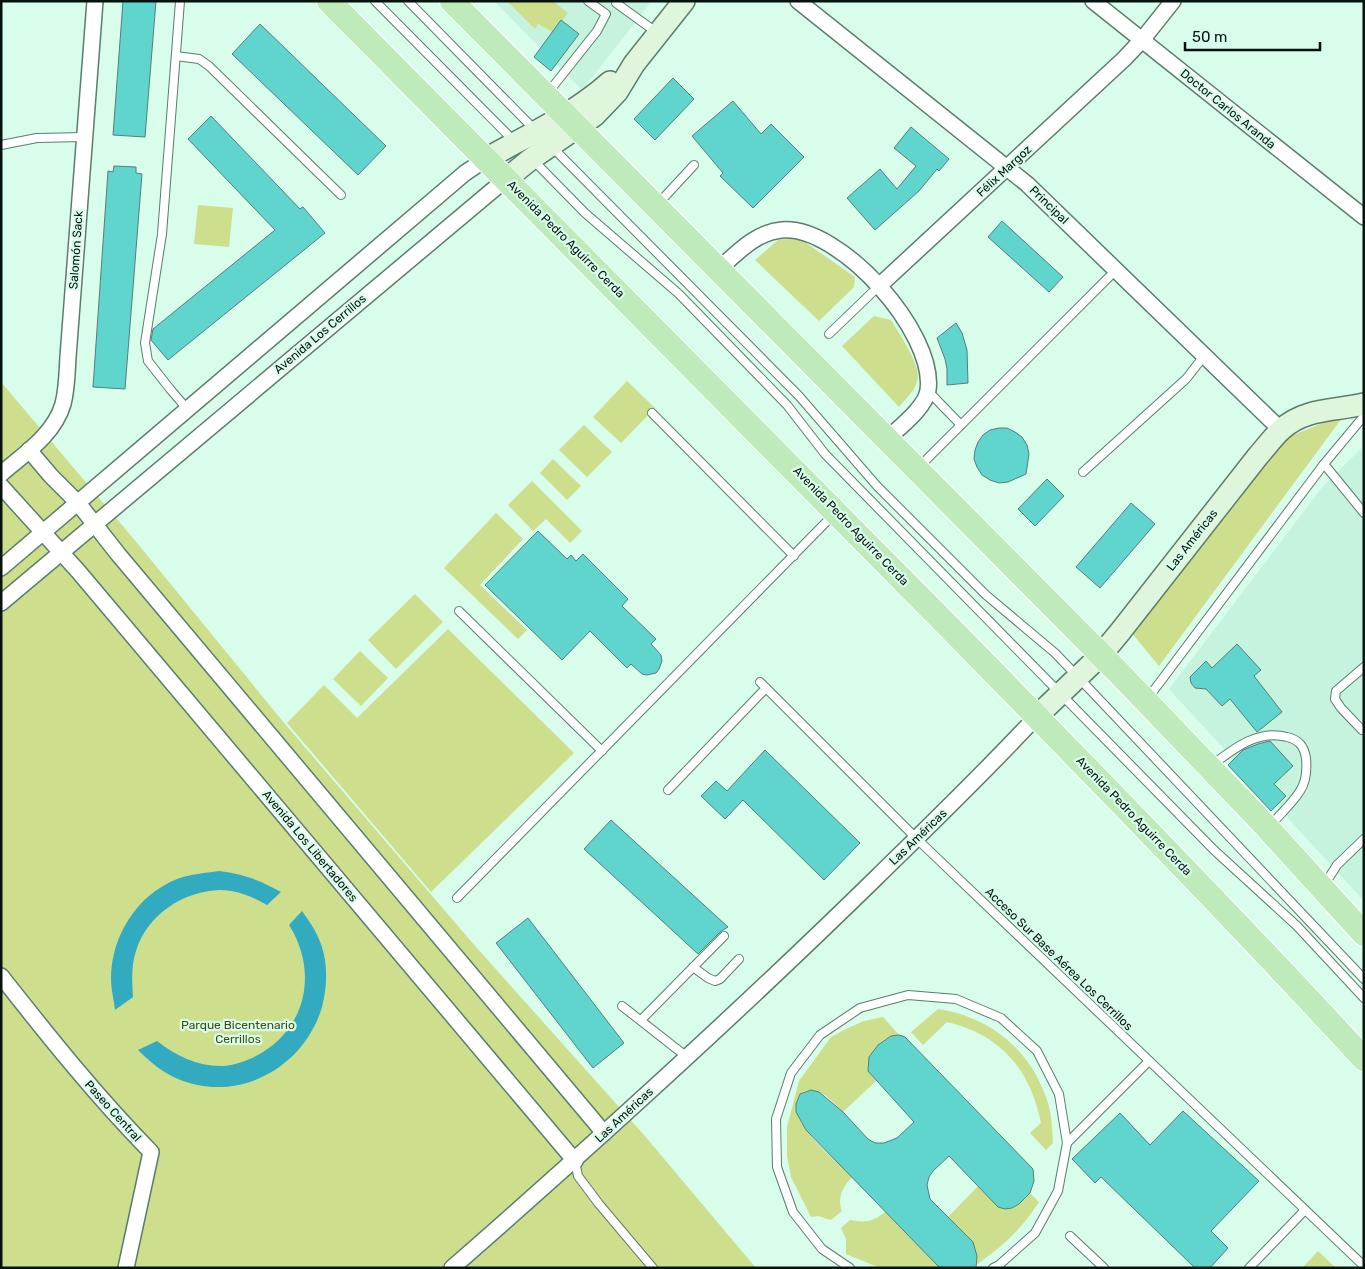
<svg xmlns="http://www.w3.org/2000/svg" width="1365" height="1269" viewBox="0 0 1365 1269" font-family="Rubik,sans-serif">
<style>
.built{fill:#c5f3de}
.green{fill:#cdde8d}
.water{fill:#32abc1}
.building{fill:#5fd5cd;stroke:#567e7b}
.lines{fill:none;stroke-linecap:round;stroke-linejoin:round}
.lane-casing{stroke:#5b7d6e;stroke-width:10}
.street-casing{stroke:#5b7d6e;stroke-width:18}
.secondary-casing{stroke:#5b7d6e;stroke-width:24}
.primary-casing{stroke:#fff;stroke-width:26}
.lane{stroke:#fff;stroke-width:8}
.street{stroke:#fff;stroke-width:15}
.secondary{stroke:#dff5dc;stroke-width:21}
.primary{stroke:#beebb9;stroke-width:24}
.labels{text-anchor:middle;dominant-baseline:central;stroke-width:4.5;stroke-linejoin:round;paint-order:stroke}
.street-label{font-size:12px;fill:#05120d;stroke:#d8fdeb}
.park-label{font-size:12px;fill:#434c10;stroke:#d8fdeb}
</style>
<rect width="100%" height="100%" fill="#d8fdeb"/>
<g class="built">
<path d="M494,1H652L582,90Z"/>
<path d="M1364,446V901L1169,689L1324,485Z"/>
</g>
<g class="green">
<path d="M507,1H553L568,13L553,32L538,24L535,29Z"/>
<path d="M198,205L233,208L229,247L194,244Z"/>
<path d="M799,238L855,277L854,287L819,321L755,260L778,240Z"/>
<path d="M874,316L891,320C899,333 919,363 918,377C917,389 906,398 899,407L842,346Z"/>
<path d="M627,381L655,408L621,443L593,417Z"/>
<path d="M1,382L133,538L280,718L469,939L644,1135L756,1268H1Z"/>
<path d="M1345,414L1159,666L1130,631L1281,440Z"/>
<path d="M584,425L612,452L587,477L559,450Z"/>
<path d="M553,459L581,486L567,500L540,473Z"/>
<path d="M532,481L582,531L570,543L546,519L533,531L508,505Z"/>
<path d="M496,513L523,539L480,585L527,630L518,639L444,568Z"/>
<path d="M415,594L443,622L396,669L368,640Z"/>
<path d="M448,629L574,753L431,892L287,723L324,685L357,718Z"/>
<path d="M360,651L388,678L361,706L333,679Z"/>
<path d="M938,1009C990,1017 1030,1049 1047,1100C1052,1113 1052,1129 1053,1143L1046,1150L1030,1133L1041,1123C1030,1069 1001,1035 947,1022L923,1045L911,1032Z"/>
<path d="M883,1017L899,1035C880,1037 868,1052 868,1071L876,1081L843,1112C836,1105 828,1096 819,1092C798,1084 792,1104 800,1120C809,1138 837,1162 852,1177C843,1187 837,1197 842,1211L831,1220L818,1216L811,1217L791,1177L787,1156V1127L799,1081L831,1037L846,1029L864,1021Z"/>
<path d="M978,1186C998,1207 1007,1221 1030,1193L1039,1202C1020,1231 1004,1245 976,1265C979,1243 962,1231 948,1217Z"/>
<path d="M886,1211L941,1268H880L846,1254V1239L841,1228L850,1220C863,1223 875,1222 886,1211Z"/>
<path d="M1318,1251L1336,1268H1302Z"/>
</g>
<g class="water">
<path d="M219,871C244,874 259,880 281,892L267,905C253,897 237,890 220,890C183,891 147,915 136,951C131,966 132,982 133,997L115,1010C114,1000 111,989 111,979C111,936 137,895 177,879C191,874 205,873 219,871Z"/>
<path d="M302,911C310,922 318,934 322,947C328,966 327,988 322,1007C304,1068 238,1104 178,1079C162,1072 150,1062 138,1050L157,1041C176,1056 199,1067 224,1066C237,1065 252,1059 263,1052C308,1024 317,969 289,925Z"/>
</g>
<g class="building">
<path d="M123,1H156L145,137L113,135Z"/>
<path d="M561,20L579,34L551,71L534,57Z"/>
<path d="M260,24L386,146L358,175L232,54Z"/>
<path d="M673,78L694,99L655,140L634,119Z"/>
<path d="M733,101L761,134L771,124L804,157L753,208L720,176L723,173L692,136Z"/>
<path d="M211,116L300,209L303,207L325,233L168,360L151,340L153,329L275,230L188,139Z"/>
<path d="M911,127L949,159L939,171L937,169L919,191L875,230L847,198L880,169L897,189L916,166L894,148Z"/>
<path d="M114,166L136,167V173L142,174L125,389L93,387L108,171L113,172Z"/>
<path d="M1002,221L1063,277L1049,292L988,237Z"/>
<path d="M956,323L962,333L967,350L968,383L947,385V369L945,359L937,338Z"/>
<path d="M999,428H1007L1015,432L1022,437L1027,445L1029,454L1026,474L1008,482L999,483L990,480L982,475L977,467L974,459L975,450L978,442L983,435L990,430Z"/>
<path d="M1047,479L1064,496L1035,526L1018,509Z"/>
<path d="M1131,503L1155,524L1100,588L1076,567Z"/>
<path d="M538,531L567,559L571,555L576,561L583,554L628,599L622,606L656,639L651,644L661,655L662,661L659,669L656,673L647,675L642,674L631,664L627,668L590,631L562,660L485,585Z"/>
<path d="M1237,644L1261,670L1254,676L1282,712L1257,732L1230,699L1222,706L1206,689L1195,688L1191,683L1190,677L1206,661L1212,668Z"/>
<path d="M1270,741L1293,766L1274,784L1286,796L1271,811L1228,765L1243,750L1258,744Z"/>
<path d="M765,750L860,843L824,880L743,800L725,819L701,796L716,781L727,791Z"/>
<path d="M611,820L728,927L720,932L698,954L584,849Z"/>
<path d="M528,918L624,1043L593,1068L496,943Z"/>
<path d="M899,1035L905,1037L1033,1169L1034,1181L1030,1193L1019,1204L1012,1208L1005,1209L998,1207L949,1156L933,1171L929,1177L927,1185L930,1199L973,1242L977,1256L976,1268H941L938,1266L806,1130L796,1112V1104L800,1094L811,1090L819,1092L843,1112L868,1139L875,1143H884L897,1138L914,1122L868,1071L869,1057L878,1045L891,1036Z"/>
<path d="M1183,1111L1259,1181L1211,1231L1228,1248L1210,1268H1195L1101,1177L1095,1183L1072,1159L1120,1113L1150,1145Z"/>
</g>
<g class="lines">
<defs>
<g id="lane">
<path d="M180,1L162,234L145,343L148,361L170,389L188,410"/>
<path d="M375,1L515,142"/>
<path d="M408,1L535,130"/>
<path d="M616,3L656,32"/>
<path d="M176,56L199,59L209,66L341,195"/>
<path d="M547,94L597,31L606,14L588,1"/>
<path d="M1,145L37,138L85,137"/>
<path d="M552,147L799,396L877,486L986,595L1055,653L1078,677L1364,979"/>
<path d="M532,159L585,213L679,294L787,405L825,454L1214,850L1297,926L1364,998"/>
<path d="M657,205L694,165"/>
<path d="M829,334L879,286"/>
<path d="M928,391L961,425"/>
<path d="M652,413L794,556"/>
<path d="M1324,464L1364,513"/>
<path d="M918,468L1116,270"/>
<path d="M1083,472L1186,379L1204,356"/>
<path d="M459,611L602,751"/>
<path d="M1364,667L1336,691L1335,699L1341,708L1362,730H1364"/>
<path d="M760,682L917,839L1364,1266"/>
<path d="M1148,698L1324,464L1364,416"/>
<path d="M1211,766C1233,749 1258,729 1287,737C1299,740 1304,746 1306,758C1307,769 1306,782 1300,791C1292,804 1279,815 1269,827"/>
<path d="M668,790L766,688"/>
<path d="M1323,887L1337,865L1364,839"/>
<path d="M457,898L834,514"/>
<path d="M693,967L708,978L715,981L720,979L739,959"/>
<path d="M622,1006L687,1057"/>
<path d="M641,1020L724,936"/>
<path d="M1067,1143L1149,1061"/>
<path d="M575,1161L578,1176L599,1204L653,1268"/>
<path d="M1070,1236L1104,1268"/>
<path d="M850,1268L822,1249L793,1212L777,1167L776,1119L791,1073L820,1035L860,1008L908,995L956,999L1001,1018L1037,1051L1059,1094L1067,1143L1058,1191L1035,1233L999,1265L993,1268"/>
<path d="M1249,1268L1305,1210"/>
</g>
<g id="street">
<path d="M798,1L1027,184L1281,430"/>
<path d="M1093,1L1364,217"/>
<path d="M719,269C737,253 756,232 782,230C840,225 936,333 928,390C926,407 900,427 887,439"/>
<path d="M879,286L1124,59L1142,40L1173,1"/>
<path d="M29,450L51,476L78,503L118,554L604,1133"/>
<path d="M1,474C24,454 54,435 63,404C67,389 67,373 68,357L95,1"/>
<path d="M1,486L78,571L575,1161"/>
<path d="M1,568L465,173L486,159"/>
<path d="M1,603L506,179"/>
<path d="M1,976C49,1037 97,1097 151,1152L126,1268"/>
<path d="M452,1268C597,1141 740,1011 877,877C931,824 986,771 1037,716"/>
</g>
<g id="secondary">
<path d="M486,159C528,135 573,115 610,82"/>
<path d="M506,179L531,159L595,115L617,92L634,64L684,1"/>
<path d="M1037,716L1101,655L1120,632L1258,456C1266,447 1273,437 1282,429C1305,408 1335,411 1364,404"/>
</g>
<g id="primary">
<path d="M329,1C539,212 749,423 957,635C1094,775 1231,915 1364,1059"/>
<path d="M452,1L1117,671L1261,821L1364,934"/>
</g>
</defs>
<use href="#lane" class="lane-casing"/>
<use href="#street" class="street-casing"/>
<use href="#secondary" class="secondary-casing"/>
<use href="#primary" class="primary-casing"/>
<use href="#lane" class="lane"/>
<use href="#street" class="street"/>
<use href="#secondary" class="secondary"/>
<use href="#primary" class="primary"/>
</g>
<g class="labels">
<g class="street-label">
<text transform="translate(1228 109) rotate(39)">Doctor Carlos Aranda</text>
<text transform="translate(1004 171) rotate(-43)">Félix Margoz</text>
<text transform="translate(1049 205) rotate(44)">Principal</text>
<text transform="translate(566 239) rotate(45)">Avenida Pedro Aguirre Cerda</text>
<text transform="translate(76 250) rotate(-86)">Salomón Sack</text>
<text transform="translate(320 334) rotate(-40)">Avenida Los Cerrillos</text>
<text transform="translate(851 526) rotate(46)">Avenida Pedro Aguirre Cerda</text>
<text transform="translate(1192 540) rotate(-52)">Las Américas</text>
<text transform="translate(1134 816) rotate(46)">Avenida Pedro Aguirre Cerda</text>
<text transform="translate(918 837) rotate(-44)">Las Américas</text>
<text transform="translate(310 846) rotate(50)">Avenida Los Libertadores</text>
<text transform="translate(1059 959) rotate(44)">Acceso Sur Base Aérea Los Cerrillos</text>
<text transform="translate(113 1111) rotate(48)">Paseo Central</text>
<text transform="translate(624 1115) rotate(-43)">Las Américas</text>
</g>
<g class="park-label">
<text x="238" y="1025">Parque Bicentenario<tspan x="238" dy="14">Cerrillos</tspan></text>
</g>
</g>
<rect width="1365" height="1269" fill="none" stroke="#05120d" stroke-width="5"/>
<path d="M1185 42v8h135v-8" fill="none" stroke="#05120d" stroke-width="2.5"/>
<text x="1192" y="42" font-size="15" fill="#05120d" stroke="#d8fdeb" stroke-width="4" paint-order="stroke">50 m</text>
</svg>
